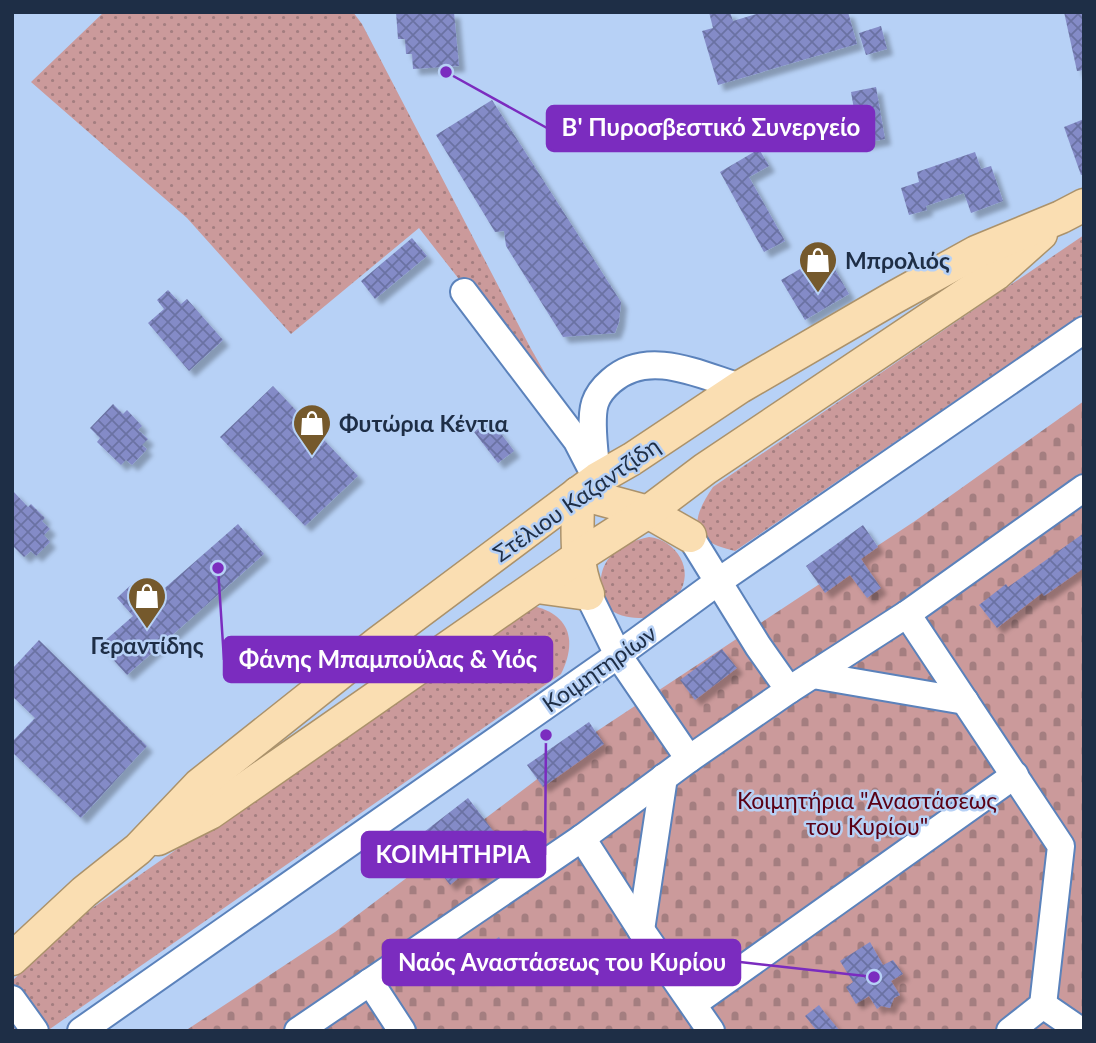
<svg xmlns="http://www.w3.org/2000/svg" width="1096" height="1043" viewBox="0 0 1096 1043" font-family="Lato,sans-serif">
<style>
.grass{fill:url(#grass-dots)}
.cemetery{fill:url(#cemetery-stones)}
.building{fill:url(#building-cross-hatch);filter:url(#shadow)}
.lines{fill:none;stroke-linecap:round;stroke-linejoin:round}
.minor-casing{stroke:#5b82bb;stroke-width:30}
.major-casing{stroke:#ab926b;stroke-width:35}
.minor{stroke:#fff;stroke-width:26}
.major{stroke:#fadeb2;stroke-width:32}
.labels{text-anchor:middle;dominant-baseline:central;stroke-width:5;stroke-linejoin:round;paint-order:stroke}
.poi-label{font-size:23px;font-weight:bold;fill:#1e2e46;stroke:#b7d1f6;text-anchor:start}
.street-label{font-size:23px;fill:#1e2e46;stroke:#b7d1f6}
.park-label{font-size:23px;fill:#5a0014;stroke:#b7d1f6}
.leader{fill:none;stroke:#7b2cbf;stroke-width:2.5}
.callout-dot{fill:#7b2cbf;stroke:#b7d1f6;stroke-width:2.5}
.callout{fill:#7b2cbf;stroke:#7b2cbf;stroke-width:2.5}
.callout-label{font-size:24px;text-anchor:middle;font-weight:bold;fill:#fff}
</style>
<defs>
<pattern id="grass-dots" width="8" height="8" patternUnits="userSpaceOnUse" patternTransform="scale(1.75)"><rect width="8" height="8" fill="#cb9a9b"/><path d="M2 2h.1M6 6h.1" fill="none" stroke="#a47e80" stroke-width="1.8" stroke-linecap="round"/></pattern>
<pattern id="cemetery-stones" width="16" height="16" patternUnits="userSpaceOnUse" patternTransform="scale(1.75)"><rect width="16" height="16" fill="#cb9a9b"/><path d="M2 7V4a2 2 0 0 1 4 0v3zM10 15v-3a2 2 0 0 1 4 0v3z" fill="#a47e80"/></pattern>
<pattern id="building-cross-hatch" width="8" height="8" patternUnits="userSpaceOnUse" patternTransform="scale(1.75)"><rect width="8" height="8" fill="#848bc7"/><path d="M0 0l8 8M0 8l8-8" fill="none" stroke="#6b72a3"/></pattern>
<filter id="shadow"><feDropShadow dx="6" dy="6" stdDeviation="2" flood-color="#0004"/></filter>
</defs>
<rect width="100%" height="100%" fill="#b7d1f6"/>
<g class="grass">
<path d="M104,12H353L362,24L530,347L579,433L419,228L291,334L187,218L31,82Z"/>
<path d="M1084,235V313L735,551C690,541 689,522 713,487Z"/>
<path d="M649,537C676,540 696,570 678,595C671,604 657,611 647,618C636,618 624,618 614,612C597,600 597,571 610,557C620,545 635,540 649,537Z"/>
<path d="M537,607C572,617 576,644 561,674L47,1031H12V981L54,941L91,909L523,608Z"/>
</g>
<path class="cemetery" d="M1084,401V1031H185L335,932L536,780L588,737L915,521Z"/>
<g class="building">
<path d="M396,12H454L459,66L413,69L412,54H406L405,39H398Z"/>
<path d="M709,12H730L733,21L763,12H848L857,44L718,85L702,31L713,28Z"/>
<path d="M1064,12H1084V70L1077,71Z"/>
<path d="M881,26L887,49L866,55L859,33Z"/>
<path d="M876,87L885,139L860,144L851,92Z"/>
<path d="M492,100L621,302L619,322L615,333L563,337L506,246L504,231L495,232L436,135Z"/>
<path d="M1084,119V174L1081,175L1064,127Z"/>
<path d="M759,149L769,166L749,177L785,241L764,252L720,172Z"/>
<path d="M975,152L981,169L991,166L1003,201L971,213L964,193L926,206L927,210L909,215L901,188L919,182L917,172Z"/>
<path d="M412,238L427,256L375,299L361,281Z"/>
<path d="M826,254L849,294L805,320L781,280Z"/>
<path d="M168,290L181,304L187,299L223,340L189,371L148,323L164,309L157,300Z"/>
<path d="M273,386L358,476L305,526L220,437Z"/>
<path d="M113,404L123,414L127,410L142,426L138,430L148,439L142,445L147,449L132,465L126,460L121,465L97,442L100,438L90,428Z"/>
<path d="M490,419L514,451L498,463L474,432Z"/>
<path d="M12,490L28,507L31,504L45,518L42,521L50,529L44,535L50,542L36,556L31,551L24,557L12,545Z"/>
<path d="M238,524L264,554L127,675L100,645L133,616L117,598L134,582L150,601Z"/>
<path d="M863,525L878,547L861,559L881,588L867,598L850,575L825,593L806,566Z"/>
<path d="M1084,533V568L1044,596L1042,593L997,628L979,605L1006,584L1008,587Z"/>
<path d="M39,640L147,746L81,818L12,752V742L35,718L12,696V669Z"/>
<path d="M722,649L737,668L695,700L680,680Z"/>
<path d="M589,722L604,744L543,787L527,765Z"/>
<path d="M468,798L504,845L486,859L492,867L477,879L470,869L450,885L415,839Z"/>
<path d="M499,937L514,960L486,979L471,956Z"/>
<path d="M870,942L883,965L893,960L903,974L891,981L900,995L894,998L890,1008L881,1006L877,1009L869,996L856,1004L846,987L853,982L840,961Z"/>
<path d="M819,1005L825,1013L840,1031H817L805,1016Z"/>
</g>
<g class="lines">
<defs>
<g id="minor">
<path d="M464,292L577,441L593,472"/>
<path d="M597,479C596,458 589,422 595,403C598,394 604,387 611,381C648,348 700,375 740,387"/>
<path d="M690,536L758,646L789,690"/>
<path d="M588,594L618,655L689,759"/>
<path d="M907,614L1061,846L1043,1005L1010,1031"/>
<path d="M813,675L965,701"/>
<path d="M582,838L641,930L711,1031"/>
<path d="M641,930L664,777"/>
<path d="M370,982L402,1031"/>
<path d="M12,999L35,1031"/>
<path d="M693,1004L1015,775"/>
<path d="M1043,1005L1081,1031"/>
<path d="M81,1031L618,655L719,581L1084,330"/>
<path d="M298,1031L582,838L689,759L789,690L907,614L1084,488"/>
</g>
<g id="major">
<path d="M578,493L648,512L690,536"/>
<path d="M537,587L588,594C574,561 578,527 578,493"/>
<path d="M158,839L210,813L578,557L648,512L705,469L996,274L1041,234"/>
<path d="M12,959L84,892L138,849L199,785L379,642L597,479L632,459L740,387L893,298L976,252L1061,217L1084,205"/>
</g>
</defs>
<use href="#minor" class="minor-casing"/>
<use href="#major" class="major-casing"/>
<use href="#minor" class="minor"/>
<use href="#major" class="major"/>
</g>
<defs>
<symbol id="shop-pin" viewBox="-11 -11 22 30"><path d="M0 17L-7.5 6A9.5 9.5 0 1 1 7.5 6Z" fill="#75592c" stroke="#b7d1f6"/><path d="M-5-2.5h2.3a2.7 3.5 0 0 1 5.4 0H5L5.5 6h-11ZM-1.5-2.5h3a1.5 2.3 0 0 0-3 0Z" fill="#fff"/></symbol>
</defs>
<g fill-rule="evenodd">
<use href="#shop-pin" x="796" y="238" width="44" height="60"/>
<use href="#shop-pin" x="290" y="401" width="44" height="60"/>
<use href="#shop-pin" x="125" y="574" width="44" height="60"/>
</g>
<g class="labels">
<g class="poi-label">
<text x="845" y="260">Μπρολιός</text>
<text x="339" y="423">Φυτώρια Κέντια</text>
<text x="147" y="645" text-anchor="middle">Γεραντίδης</text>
</g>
<g class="street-label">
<text transform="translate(576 499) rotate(-35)">Στέλιου Καζαντζίδη</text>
<text transform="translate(599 668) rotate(-35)">Κοιμητηρίων</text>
</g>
<g class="park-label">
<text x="867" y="800">Κοιμητήρια "Αναστάσεως<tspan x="867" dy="26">του Κυρίου"</tspan></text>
</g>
</g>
<path class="leader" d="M446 72L547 128M218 568L224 660M546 735L545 855M874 977L740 962"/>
<g class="callout-dot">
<circle cx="446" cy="72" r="7"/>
<circle cx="218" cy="568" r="7"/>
<circle cx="546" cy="735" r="7"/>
<circle cx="874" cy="977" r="7"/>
</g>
<g class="callout">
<rect x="547" y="106" width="327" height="45" rx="7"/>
<rect x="224" y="637" width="328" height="45" rx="7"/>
<rect x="362" y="832" width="183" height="45" rx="7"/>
<rect x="383" y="940" width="357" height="45" rx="7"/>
</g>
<g class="callout-label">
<text x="711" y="136">Β' Πυροσβεστικό Συνεργείο</text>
<text x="388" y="668">Φάνης Μπαμπούλας &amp; Υιός</text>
<text x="453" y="863">ΚΟΙΜΗΤΗΡΙΑ</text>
<text x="562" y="971">Ναός Αναστάσεως του Κυρίου</text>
</g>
<rect width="1096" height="1043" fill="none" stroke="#1e2e46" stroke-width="28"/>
</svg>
